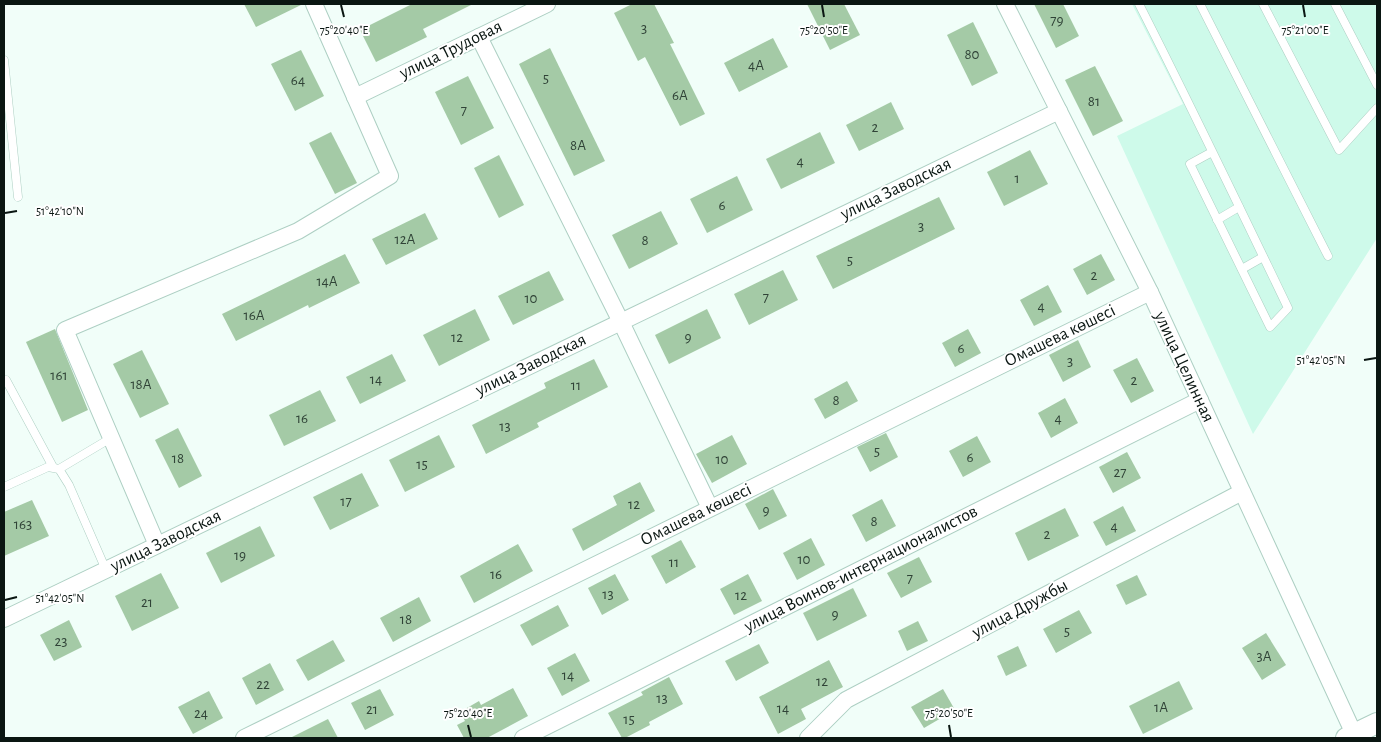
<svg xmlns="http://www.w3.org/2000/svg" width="1381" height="742" viewBox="0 0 1381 742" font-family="'Alegreya Sans',sans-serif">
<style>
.built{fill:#cefaea}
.building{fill:#a4caa6}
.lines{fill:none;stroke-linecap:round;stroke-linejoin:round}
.service-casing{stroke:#adcfc3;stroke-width:9}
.minor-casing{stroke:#adcfc3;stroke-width:18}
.tertiary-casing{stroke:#adcfc3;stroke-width:22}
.service{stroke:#fff;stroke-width:8}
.minor{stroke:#fff;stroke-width:16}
.tertiary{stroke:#fff;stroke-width:20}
.ticks{fill:none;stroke:#0a1612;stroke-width:2}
.labels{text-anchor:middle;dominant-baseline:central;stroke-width:4;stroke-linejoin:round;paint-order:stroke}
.number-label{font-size:15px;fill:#304337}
.street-label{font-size:18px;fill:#0a1612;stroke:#fff}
.ticks-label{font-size:12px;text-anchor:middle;fill:#0a1612;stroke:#fff;stroke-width:4;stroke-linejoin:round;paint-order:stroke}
</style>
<rect width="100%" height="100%" fill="#f1fef9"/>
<path class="built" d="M1132,4H1377V238L1253,434L1117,136L1183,104Z"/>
<g class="building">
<path d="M244,4H303L256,27Z"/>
<path d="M412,4H473L423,29L427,37L376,62L360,30Z"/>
<path d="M632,4H654L674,43L670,44L705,114L680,126L645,57L638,61L614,13Z"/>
<path d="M807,4H844L860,35L830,50Z"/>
<path d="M1034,4H1063L1079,36L1056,48Z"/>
<path d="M973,22L998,73L972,86L947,35Z"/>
<path d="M773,38L788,67L739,92L724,63Z"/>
<path d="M550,48L605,161L574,176L519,64Z"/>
<path d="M301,50L324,96L295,111L271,64Z"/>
<path d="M1095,66L1123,121L1093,136L1065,80Z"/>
<path d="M468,76L494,128L461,145L435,92Z"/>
<path d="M891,102L904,129L859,151L846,125Z"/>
<path d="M331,132L357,183L335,194L309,143Z"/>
<path d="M820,132L835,163L781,189L766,159Z"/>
<path d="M1030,150L1048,184L1004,206L987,172Z"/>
<path d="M499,155L524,205L499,218L474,168Z"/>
<path d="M737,176L753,210L707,233L690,199Z"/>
<path d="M939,197L955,229L833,289L816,256Z"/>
<path d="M661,211L678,244L629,269L612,235Z"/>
<path d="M425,213L438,239L386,265L372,239Z"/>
<path d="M345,254L360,283L309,308L308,305L236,341L222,314Z"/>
<path d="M1101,254L1115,280L1087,295L1073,269Z"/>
<path d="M783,270L798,300L749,325L734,294Z"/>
<path d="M549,271L564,300L513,325L498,296Z"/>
<path d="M1048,285L1062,312L1034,326L1020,300Z"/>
<path d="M475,309L490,340L439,366L423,335Z"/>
<path d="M707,309L721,338L669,364L655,335Z"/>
<path d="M55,329L88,410L62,422L26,342Z"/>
<path d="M968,329L981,353L955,367L942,343Z"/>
<path d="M1078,340L1091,367L1063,382L1049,355Z"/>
<path d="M142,350L169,404L140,418L113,364Z"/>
<path d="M392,354L406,381L360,404L346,377Z"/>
<path d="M1137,358L1154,391L1131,403L1113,370Z"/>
<path d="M594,359L608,387L537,423L539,427L486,454L472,425L546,388L544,383Z"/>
<path d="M847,381L858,401L825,419L814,399Z"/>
<path d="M320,390L336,421L284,446L269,415Z"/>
<path d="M1065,398L1078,423L1051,438L1038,413Z"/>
<path d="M178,428L202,476L179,488L155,440Z"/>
<path d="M886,433L898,457L870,472L857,447Z"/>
<path d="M439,435L455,467L405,492L389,460Z"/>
<path d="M732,435L747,464L712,483L696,454Z"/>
<path d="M977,436L991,462L963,477L949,451Z"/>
<path d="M1127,452L1141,478L1113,493L1099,467Z"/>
<path d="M362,473L379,506L330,530L313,497Z"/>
<path d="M640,482L655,511L583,551L572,529L617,505L613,496Z"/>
<path d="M773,489L787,516L759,530L745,504Z"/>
<path d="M882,499L896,526L866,542L852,515Z"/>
<path d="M32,500L49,536L4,556V512Z"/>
<path d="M1123,506L1136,531L1106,546L1093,522Z"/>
<path d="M1065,508L1079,536L1028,561L1015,533Z"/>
<path d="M260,526L275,556L221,583L206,553Z"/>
<path d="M811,538L825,565L797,580L783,553Z"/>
<path d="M681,540L696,567L666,584L651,556Z"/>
<path d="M518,544L533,571L474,603L460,576Z"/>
<path d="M919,557L932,582L901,598L887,573Z"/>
<path d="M161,573L179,608L132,631L115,596Z"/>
<path d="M615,574L629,600L602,615L588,588Z"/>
<path d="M748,574L762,601L734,615L720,589Z"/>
<path d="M1137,575L1147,595L1126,605L1116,585Z"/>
<path d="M853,588L867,616L817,641L803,613Z"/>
<path d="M419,597L431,621L393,642L380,618Z"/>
<path d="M558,605L569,626L532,646L520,625Z"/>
<path d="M1079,610L1092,633L1056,653L1043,629Z"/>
<path d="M69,620L82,647L54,661L40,635Z"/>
<path d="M918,621L928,641L907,651L898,631Z"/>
<path d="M1266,633L1286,665L1262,680L1242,648Z"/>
<path d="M333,640L345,661L308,681L296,660Z"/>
<path d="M759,644L769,663L736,681L725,661Z"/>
<path d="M1018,646L1027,666L1006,676L997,656Z"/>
<path d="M575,653L590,681L562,696L547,668Z"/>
<path d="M829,660L843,687L801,709L806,719L778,734L759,697Z"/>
<path d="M270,663L284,690L256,705L242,678Z"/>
<path d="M669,677L683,704L649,722L650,725L625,738H622L608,713L643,695L641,692Z"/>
<path d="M1179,681L1193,709L1143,734L1129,706Z"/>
<path d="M513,688L528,716L487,738H464L457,725L465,721L460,712L479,701L481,705Z"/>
<path d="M380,689L394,715L365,730L351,703Z"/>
<path d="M943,689L955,710L924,728L911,707Z"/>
<path d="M209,691L223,718L193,734L178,707Z"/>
<path d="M328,719L338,738H290Z"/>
</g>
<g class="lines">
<defs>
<g id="service">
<path d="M1139,4C1190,104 1239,206 1288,308L1270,327L1190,164L1212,152"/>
<path d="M1200,4L1328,256"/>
<path d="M1263,4L1339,150L1377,108"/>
<path d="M1335,4L1377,85"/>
<path d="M4,60L18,197"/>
<path d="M1217,220L1239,207"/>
<path d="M1242,269L1263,257"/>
<path d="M6,380L53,467"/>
<path d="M59,469L111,438"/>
<path d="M4,487L48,467L59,469L69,485L106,570"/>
</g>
<g id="minor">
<path d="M1005,4L1150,292L1354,734"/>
<path d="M479,37L621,322L710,508"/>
<path d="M355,97L547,4"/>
<path d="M157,545L65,330L298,231L390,176L314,4"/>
<path d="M4,619L1059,111"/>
<path d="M244,738L1150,292"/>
<path d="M523,738L1200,400"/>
<path d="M808,738L846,700L1242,492"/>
</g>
<path id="tertiary" d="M1346,738L1377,723"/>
</defs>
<use href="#service" class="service-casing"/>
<use href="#minor" class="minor-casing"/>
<use href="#tertiary" class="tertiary-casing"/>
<use href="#service" class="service"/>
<use href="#minor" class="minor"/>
<use href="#tertiary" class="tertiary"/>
</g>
<path class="ticks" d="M341,5L344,17M822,5L824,17M1303,5L1305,17M5,213L17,211M1364,360L1376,358M5,600L17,597M468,725L471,737M949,725L951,737"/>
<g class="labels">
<g class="number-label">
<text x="1057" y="20">79</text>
<text x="644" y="28">3</text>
<text x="972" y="54">80</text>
<text x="756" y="65">4А</text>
<text x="546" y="78">5</text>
<text x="298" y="80">64</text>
<text x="680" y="95">6А</text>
<text x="1094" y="101">81</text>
<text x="464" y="110">7</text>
<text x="875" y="127">2</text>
<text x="578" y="145">8А</text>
<text x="800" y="161">4</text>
<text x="1017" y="178">1</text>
<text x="722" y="205">6</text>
<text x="921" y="226">3</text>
<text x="405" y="239">12А</text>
<text x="645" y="240">8</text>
<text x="850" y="260">5</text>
<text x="1094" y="275">2</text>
<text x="327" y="281">14А</text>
<text x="766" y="297">7</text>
<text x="531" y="298">10</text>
<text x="1041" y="306">4</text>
<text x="254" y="315">16А</text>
<text x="457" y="337">12</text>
<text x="688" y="337">9</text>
<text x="961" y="348">6</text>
<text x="1070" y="361">3</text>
<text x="59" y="375">161</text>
<text x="376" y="379">14</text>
<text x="1134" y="380">2</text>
<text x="141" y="384">18А</text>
<text x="576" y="385">11</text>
<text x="836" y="400">8</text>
<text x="302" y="418">16</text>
<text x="1058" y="418">4</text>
<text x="505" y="426">13</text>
<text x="877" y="451">5</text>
<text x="970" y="457">6</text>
<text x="178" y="458">18</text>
<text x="722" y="459">10</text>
<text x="422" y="464">15</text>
<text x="1120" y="472">27</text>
<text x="346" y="501">17</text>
<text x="634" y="504">12</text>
<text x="766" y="510">9</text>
<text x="874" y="521">8</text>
<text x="23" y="524">163</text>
<text x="1114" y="526">4</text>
<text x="1047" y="534">2</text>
<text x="240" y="555">19</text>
<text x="804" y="559">10</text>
<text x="674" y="562">11</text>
<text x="496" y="574">16</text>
<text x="910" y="578">7</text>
<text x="608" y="594">13</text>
<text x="741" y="595">12</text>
<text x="147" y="602">21</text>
<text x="835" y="614">9</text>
<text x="406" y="619">18</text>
<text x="1067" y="631">5</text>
<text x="61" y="641">23</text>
<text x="1264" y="656">3А</text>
<text x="568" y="675">14</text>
<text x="822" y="681">12</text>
<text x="263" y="684">22</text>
<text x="662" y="698">13</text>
<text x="1161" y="707">1А</text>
<text x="783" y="708">14</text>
<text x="372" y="709">21</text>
<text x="201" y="713">24</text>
<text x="629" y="719">15</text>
</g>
<g class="street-label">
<text transform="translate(451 50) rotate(-26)">улица Трудовая</text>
<text transform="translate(896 189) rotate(-26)">улица Заводская</text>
<text transform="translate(1060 336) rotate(-26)">Омашева көшесі</text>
<text transform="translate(531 365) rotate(-26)">улица Заводская</text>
<text transform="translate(1184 367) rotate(65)">улица Целинная</text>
<text transform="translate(696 515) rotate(-26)">Омашева көшесі</text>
<text transform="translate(166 541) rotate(-26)">улица Заводская</text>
<text transform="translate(861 569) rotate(-27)">улица Воинов-интернационалистов</text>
<text transform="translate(1020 609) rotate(-28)">улица Дружбы</text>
</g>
</g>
<g class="ticks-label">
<text x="1305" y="34">75°21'00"E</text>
<text x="344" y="34">75°20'40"E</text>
<text x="824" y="34">75°20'50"E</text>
<text x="60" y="215">51°42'10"N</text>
<text x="1321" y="364">51°42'05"N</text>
<text x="60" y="602">51°42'05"N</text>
<text x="468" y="717">75°20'40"E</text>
<text x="949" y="717">75°20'50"E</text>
</g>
<rect width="1381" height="742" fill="none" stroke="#0a1612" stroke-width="10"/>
</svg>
